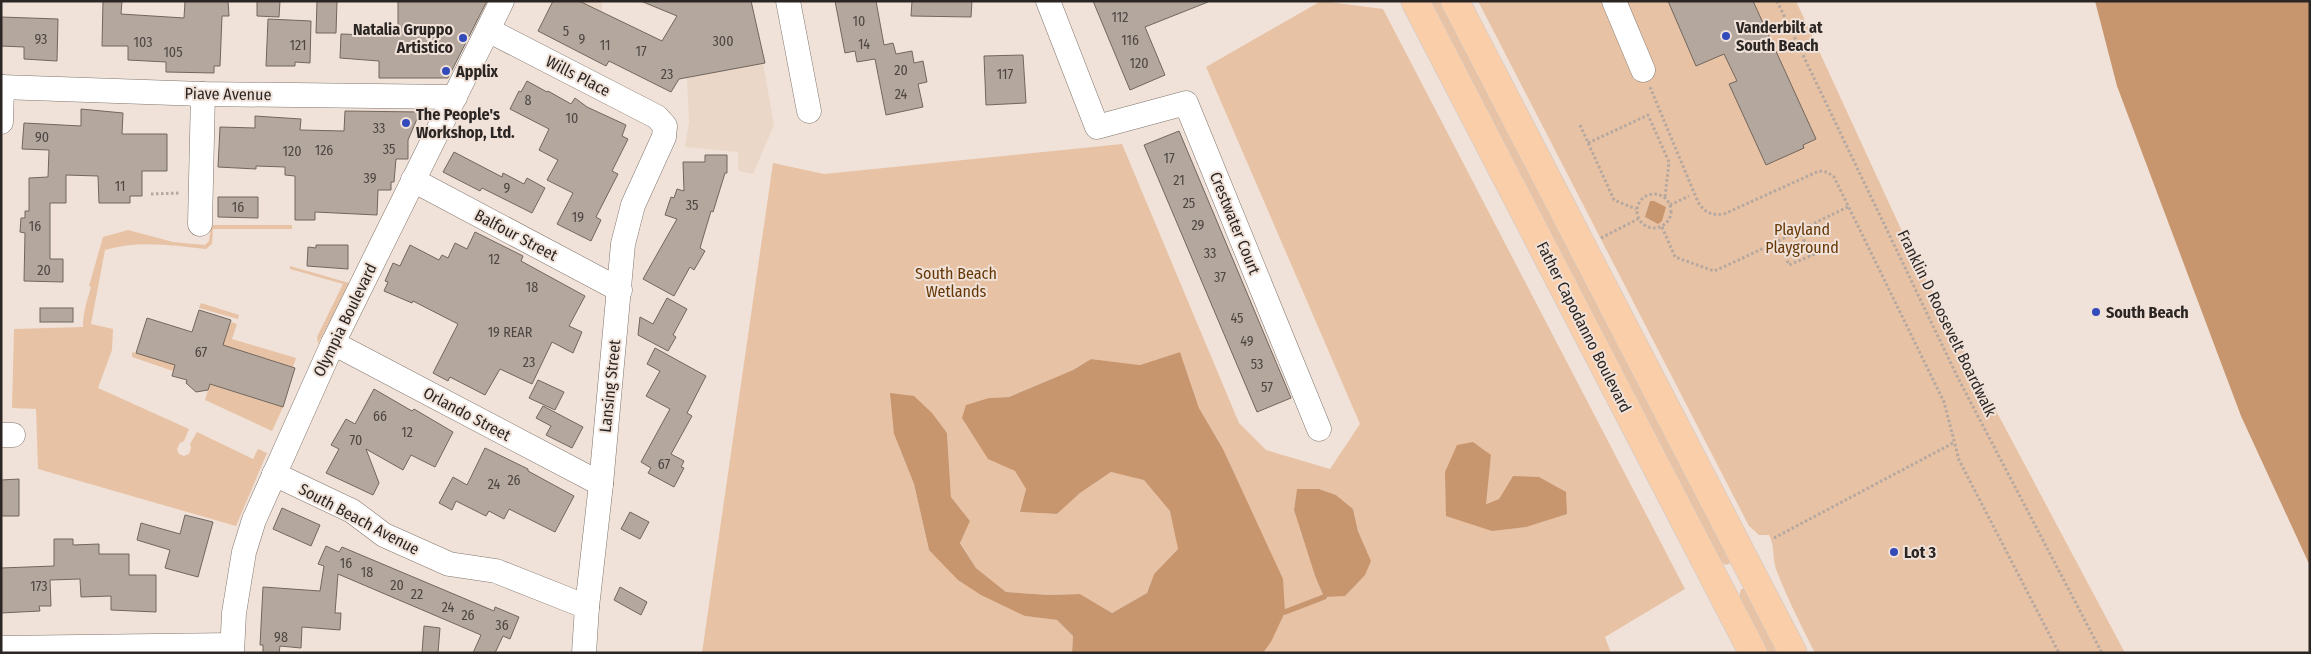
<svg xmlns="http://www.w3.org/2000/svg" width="2311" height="654" viewBox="0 0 2311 654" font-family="'Fira Sans Condensed',sans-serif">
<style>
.built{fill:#ebd7c8}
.green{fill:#e8c2a4;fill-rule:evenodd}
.water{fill:#c7966f}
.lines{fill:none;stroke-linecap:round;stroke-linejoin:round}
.stream{stroke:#c7966f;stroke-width:5.5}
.building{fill:#b4a79e;stroke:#71665d}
.minor-casing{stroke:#81756c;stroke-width:25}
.major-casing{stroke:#c8c7c6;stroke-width:29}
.path{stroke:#b4a8a1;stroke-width:3;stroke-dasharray:2.5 2.5;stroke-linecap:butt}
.minor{stroke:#fff;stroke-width:24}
.major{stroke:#fbceaa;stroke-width:28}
.poi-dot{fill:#334abb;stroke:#f0e2d9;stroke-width:2}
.labels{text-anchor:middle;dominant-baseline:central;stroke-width:4;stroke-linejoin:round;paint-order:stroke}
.number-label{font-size:14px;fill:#4d4642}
.poi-label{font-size:16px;font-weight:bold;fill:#2b2623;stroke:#f0e2d9;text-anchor:start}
.street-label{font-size:16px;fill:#2b2623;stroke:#f0e2d9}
.park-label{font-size:16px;fill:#663808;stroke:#f0e2d9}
</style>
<rect width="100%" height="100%" fill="#f0e2d9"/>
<g class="built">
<path d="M540,1H602V11Z"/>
<path d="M635,1H752L774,125L753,174L738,171V152L685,147L689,122L684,19Z"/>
</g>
<g class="green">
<path d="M1321,1L1383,9L1685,589L1605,637L1611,653H1263L1271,642L1248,506L1223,449L1199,408L1180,352L1140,365L1091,359L1073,370L1009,397L989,398L988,458L1015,471L1026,489L1020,512L1057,514L1080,493L1111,472L1144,479L1171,511L1178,549L1154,574L1147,593L1112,613L1080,594L1049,595L1006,592L976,568L960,542L970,521L951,497L947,432L894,434L914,484L929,550L1025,616L1057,620L1073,636L1072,653H702L773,163L824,174L1122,144L1239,423L1266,450L1330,469L1360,424L1206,67ZM1491,455L1485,504L1499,499L1513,476L1492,531L1445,472ZM1319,489L1336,495L1353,509L1358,531L1371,561L1324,597L1315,576L1294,510L1297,490Z"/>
<path d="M1431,1H1442L1731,561L1729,564L1725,565L1721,561Z"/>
<path d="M1478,1H1796L1912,253L2125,653H1815C1801,625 1787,598 1776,569C1772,557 1775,546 1769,535H1759L1749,526Z"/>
<path d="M211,225H292V229H213L212,244L206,249C172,245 138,240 105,250L91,324L113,329L112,350L98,388L189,429L184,441L180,443L177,449L179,454L184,456L189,454L191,448L190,444L197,432L253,459L258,449L267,453L236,526L38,469L36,409L12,408L14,329L83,327C83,311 87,302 91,287L89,286L103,237L128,230L173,242L205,245L209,241Z"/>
<path d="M290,266L349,283L318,344L317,337L343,284L290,269Z"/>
<path d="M201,303L239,315L238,319L199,308Z"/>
<path d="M231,322L237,324L232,339L296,358L293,367L223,345Z"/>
<path d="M132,352L175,365L173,371L132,357Z"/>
<path d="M210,384L283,407L272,431L205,400Z"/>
<path d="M1741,589H1746L1780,653H1768L1739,597Z"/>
</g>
<g class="water">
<path d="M2095,1H2310V566L2241,416L2117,86Z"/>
<path d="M1650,201H1654L1666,207L1662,221L1658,224L1645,217Z"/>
<path d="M1180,352L1199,408L1223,449L1283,579L1285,612L1271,642L1263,653H1072L1073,636L1057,620L1025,616L981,595L958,580L929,550L914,484L894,434L890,393L914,396L932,413L947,433L951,497L970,521L960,543L976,568L1006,592L1049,595L1080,594L1112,613L1147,593L1154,574L1178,549L1170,511L1144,480L1111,472L1080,493L1057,514L1020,512L1026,489L1015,471L988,459L962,418L966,405L989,398L1009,397L1073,370L1091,359L1140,365Z"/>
<path d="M1473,442L1491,455L1486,504L1499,499L1513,476L1539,477L1566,492L1567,514L1526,527L1492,531L1446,516L1445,472L1457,445Z"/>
<path d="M1297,489H1319L1336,495L1353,509L1358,531L1371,561L1365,575L1345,596L1324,597L1315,576L1294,510Z"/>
</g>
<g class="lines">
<path class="stream" d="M1285,612L1324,597"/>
</g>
<g class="building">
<path d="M103,1H122L121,14L184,18L185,1H228L229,16H222L220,66H214V73L166,72V62L128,60V46H102Z"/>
<path d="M257,1H280L279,17L257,16Z"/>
<path d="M317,1H337L336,33H316Z"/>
<path d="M398,1H487L448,78H379V61L340,58L341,34L398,36Z"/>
<path d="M553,1H579L662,41L677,16L641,1H751L765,63L679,79L671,92L609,61L606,66L538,31Z"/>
<path d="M835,1H876L884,45L893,43L896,54L912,51L914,63L923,61L927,82L918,84L923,107L886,115L875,59L857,62L855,51L845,53Z"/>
<path d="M912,1H972L971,17L911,16Z"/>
<path d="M1093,1H1208V2L1145,27L1165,75L1130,90Z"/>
<path d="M1668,1H1753L1816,139L1803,145L1804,148L1766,165L1729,84L1737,81L1724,54L1696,66Z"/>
<path d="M1,17L58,19L57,61L24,59V47L1,46Z"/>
<path d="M268,19L311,21L310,63L295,62V66H266Z"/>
<path d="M1023,55L1026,103L986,105L984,56Z"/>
<path d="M527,81L547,92L548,91L571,104L575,98L587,107L626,125L622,136L628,139L612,171L618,174L596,217L601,220L591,241L557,224L573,193L547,180L558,160L539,150L549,129L510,109L519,91L521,92Z"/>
<path d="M81,109L123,113L122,134H167V171H142V196H130V203H99L98,176L66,175V203H50V259H63V282L24,281L25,233L20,232L21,218H25V211H29V178L48,177L49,150L22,149L24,123L81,126Z"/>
<path d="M345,111L420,112L408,140V159H396L394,182H391V190H378L377,215L315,212V220H295V176L285,175V167L256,166V169L218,167L220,127L255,128V116L301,119L300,130L344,131Z"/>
<path d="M1179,131L1291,398L1257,412L1144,145Z"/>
<path d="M454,152L502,177L503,173L524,184L527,178L545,188L532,213L482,188L480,191L443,172Z"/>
<path d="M705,155H727V173H725L713,212L711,211L700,248L705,251L694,270L690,267L674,296L643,279L677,219L665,215L671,197L674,198L677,189L684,191L683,162H705Z"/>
<path d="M218,197H258V218L218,217Z"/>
<path d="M475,232L523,256L521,261L585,296L569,326L582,332L573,353L552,342L532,384L500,369L485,395L450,377L448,381L433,373L458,324L413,301L412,303L384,291L388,282L385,281L393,263L400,266L410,245L439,260L442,255L448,258L455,243L467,249Z"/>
<path d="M316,245H348V269L307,266L308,247L316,248Z"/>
<path d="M667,298L687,309L673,335L676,337L668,351L638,335L640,317L653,324Z"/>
<rect x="40" y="308" width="33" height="14"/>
<path d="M199,310L231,320L223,345L295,368L283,407L210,384L208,390L196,392L186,383L187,380L172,376L175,365L136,353L147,318L192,332Z"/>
<path d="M655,348L706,376L687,413L692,416L671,454L684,461L681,467L684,468L674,487L648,473L651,468L641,462L670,409L646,396L660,371L647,364Z"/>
<path d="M538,380L564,392L555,410L529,398Z"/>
<path d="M374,389L412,411L414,409L453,432L435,467L411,455L403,470L366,449L379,483L373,495L326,473L339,449L331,445L346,419L355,424Z"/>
<path d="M543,406L583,427L572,448L546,435L551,426L536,418Z"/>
<path d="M485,448L528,469V471L574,496L555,532L509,509L504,519L489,511L486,516L456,501L452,510L439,503L453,477L467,485Z"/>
<path d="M19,479V516H1V480Z"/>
<path d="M282,508L320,525L311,546L273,529Z"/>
<path d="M630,512L649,522L640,539L621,529Z"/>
<path d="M185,515L213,522L198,577L165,568L170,550L137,540L141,523L180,534Z"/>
<path d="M54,539H73V545L99,544V554H129V575H156V612L111,610V596L81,597L80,579L50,580L51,606H39L40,611L1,613V568L54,566Z"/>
<path d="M326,546L339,552L342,547L494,611L495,607L519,617L510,639L503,636L495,653H473L481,635L338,574L335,613H341L340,630L302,627L301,648L280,646L279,653H263V645H260L263,587L320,591L324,566L318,564Z"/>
<path d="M620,587L647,602L641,615L614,600Z"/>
<path d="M424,626L440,628L438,653H422Z"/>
</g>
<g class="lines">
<defs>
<g id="minor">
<path d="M788,1L809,111"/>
<path d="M1048,1L1097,127L1186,103L1319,429"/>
<path d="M1614,1L1643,70"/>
<path d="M488,30L657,117L665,126L664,137L633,205L623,244L601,484L587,607L584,653"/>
<path d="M1,87L203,94L455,97"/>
<path d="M1,122L2,87"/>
<path d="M413,180L620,290"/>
<path d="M200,224L203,94"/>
<path d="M333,343L601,484"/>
<path d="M1,435H13"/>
<path d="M274,474L352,511L384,535L449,564L496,571L587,607"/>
<path d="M1,648L232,645"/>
<path d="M232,653L234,613L244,552L254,520L333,343L502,1"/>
</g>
<g id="major">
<path d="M1415,1L1753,653"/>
<path d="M1455,1L1793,653"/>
</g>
</defs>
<use href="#minor" class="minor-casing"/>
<use href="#major" class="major-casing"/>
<g class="path">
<path d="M1777,1L1958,378L2102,653"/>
<path d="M1650,87L1698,202C1704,212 1712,216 1724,214L1819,171L1827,172L1834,177L1944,402L1959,460L2059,653"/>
<path d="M1580,125L1614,200L1636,209"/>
<path d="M1588,143L1648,115L1669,162L1665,197"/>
<circle cx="1654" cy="211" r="17"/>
<path d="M151,194L180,193"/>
<path d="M1670,205L1689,196"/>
<path d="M1662,227L1675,257L1714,271C1760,251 1803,228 1848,207"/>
<path d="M1800,230L1810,256"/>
<path d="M1601,238L1638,219"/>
<path d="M1780,242L1789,265L1834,246"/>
<path d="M1774,538L1955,442"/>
</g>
<use href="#minor" class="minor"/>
<use href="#major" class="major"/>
</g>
<g class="poi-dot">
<circle cx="1726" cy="36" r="5"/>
<circle cx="463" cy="38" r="5"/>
<circle cx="446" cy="71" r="5"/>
<circle cx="406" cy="123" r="5"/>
<circle cx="2096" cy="312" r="5"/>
<circle cx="1894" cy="552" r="5"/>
</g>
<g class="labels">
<g class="number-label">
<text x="1120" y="17">112</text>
<text x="859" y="21">10</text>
<text x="566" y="31">5</text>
<text x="41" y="39">93</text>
<text x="582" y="39">9</text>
<text x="1130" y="40">116</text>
<text x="723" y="41">300</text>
<text x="143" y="42">103</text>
<text x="864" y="44">14</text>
<text x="298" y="45">121</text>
<text x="605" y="45">11</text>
<text x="641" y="51">17</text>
<text x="173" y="52">105</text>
<text x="1139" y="63">120</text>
<text x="901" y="70">20</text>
<text x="667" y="74">23</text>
<text x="1005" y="74">117</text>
<text x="901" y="94">24</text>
<text x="528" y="100">8</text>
<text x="572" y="118">10</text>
<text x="379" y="128">33</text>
<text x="42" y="137">90</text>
<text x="389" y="149">35</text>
<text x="324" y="150">126</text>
<text x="292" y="151">120</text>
<text x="1169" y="158">17</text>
<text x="370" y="178">39</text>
<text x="1179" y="180">21</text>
<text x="120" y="186">11</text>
<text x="507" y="188">9</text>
<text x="1189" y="203">25</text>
<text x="692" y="205">35</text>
<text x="238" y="207">16</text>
<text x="578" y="217">19</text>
<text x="1198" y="225">29</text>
<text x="35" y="226">16</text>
<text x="1210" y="253">33</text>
<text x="494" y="259">12</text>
<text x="44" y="270">20</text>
<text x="1220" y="277">37</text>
<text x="532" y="287">18</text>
<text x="1237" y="318">45</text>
<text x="510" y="332">19 REAR</text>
<text x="1247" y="341">49</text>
<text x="201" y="352">67</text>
<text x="529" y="362">23</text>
<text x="1257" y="364">53</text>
<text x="1267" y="387">57</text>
<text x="380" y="416">66</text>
<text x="407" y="432">12</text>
<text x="356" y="440">70</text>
<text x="664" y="464">67</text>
<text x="514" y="480">26</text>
<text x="494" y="484">24</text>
<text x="346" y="563">16</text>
<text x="367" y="572">18</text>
<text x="397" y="585">20</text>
<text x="39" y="586">173</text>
<text x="417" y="594">22</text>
<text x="448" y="607">24</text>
<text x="468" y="615">26</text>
<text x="502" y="625">36</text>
<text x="281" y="637">98</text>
</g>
<g class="poi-label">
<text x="1736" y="27">Vanderbilt at<tspan x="1736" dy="18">South Beach</tspan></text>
<text x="453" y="29" text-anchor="end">Natalia Gruppo<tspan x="453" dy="18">Artistico</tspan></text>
<text x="456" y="71">Applix</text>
<text x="416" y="114">The People's<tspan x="416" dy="18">Workshop, Ltd.</tspan></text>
<text x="2106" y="312">South Beach</text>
<text x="1904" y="552">Lot 3</text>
</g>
<g class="street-label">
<text transform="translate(578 76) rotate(27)">Wills Place</text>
<text transform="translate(228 94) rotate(1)">Piave Avenue</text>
<text transform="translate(1235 223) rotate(68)">Crestwater Court</text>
<text transform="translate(516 235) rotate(28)">Balfour Street</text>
<text transform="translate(345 320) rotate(-64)">Olympia Boulevard</text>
<text transform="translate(1947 323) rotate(64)">Franklin D Roosevelt Boardwalk</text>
<text transform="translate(1584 327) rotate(63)">Father Capodanno Boulevard</text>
<text transform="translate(610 386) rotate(-84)">Lansing Street</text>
<text transform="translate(467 414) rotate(28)">Orlando Street</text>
<text transform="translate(359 519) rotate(28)">South Beach Avenue</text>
</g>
<g class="park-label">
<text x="1802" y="229">Playland<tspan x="1802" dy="18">Playground</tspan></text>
<text x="956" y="273">South Beach<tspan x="956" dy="18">Wetlands</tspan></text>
</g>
</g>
<rect width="2311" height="654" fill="none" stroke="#2b2623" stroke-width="5"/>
</svg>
